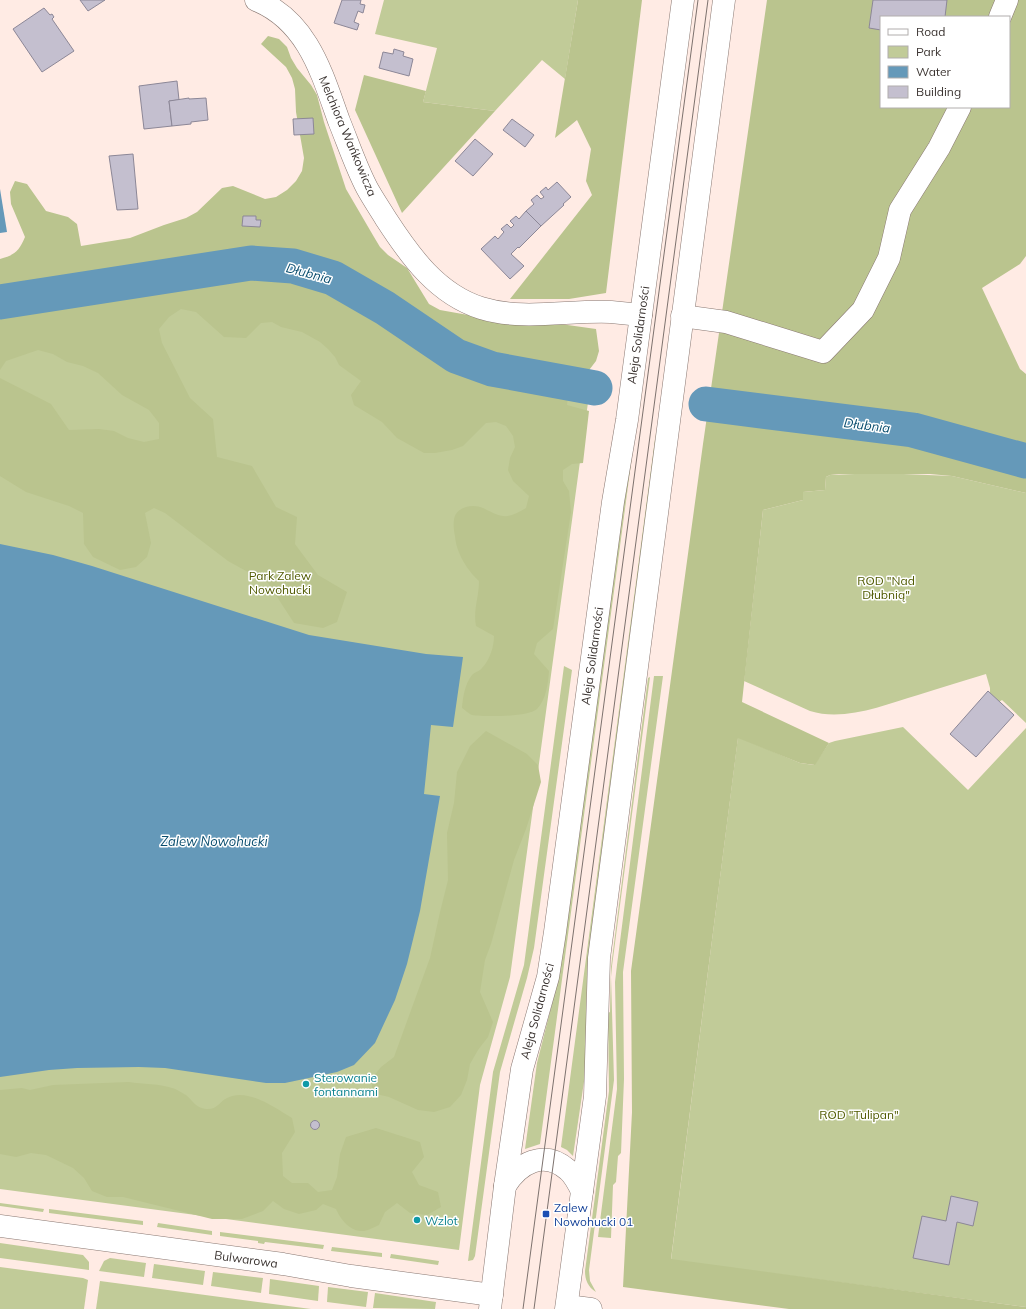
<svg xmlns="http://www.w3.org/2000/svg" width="1026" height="1309" viewBox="0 0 1026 1309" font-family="Mulish,sans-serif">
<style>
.green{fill:#c1cb98}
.forest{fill:#bac48e;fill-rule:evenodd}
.water{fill:#6599b9}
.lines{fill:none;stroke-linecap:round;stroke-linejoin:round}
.river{stroke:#6599b9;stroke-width:35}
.building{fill:#c4bfcf;stroke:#8c8797}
.minor-casing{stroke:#897872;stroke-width:23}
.minor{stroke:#fff;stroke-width:22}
.tram{stroke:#7d726e;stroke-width:1}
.culture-dot{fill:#0f9aa8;stroke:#fff;stroke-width:1.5}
.transit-dot{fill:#1a4fb4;stroke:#fff;stroke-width:1.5}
.labels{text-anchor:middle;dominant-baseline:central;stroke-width:3;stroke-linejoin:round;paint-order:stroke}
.street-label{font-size:12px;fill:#3b3431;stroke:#fff}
.park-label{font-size:12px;fill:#505a00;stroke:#fff}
.culture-label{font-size:12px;fill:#0d838f;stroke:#fff;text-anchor:start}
.transit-label{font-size:12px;fill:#164399;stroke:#fff;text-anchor:start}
.water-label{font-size:13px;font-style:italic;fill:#0a4e6f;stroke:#fff}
</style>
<rect width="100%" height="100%" fill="#ffebe4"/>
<g class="green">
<path d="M384,0H578L565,79L542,60L495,111L423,102L437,48L375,34Z"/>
<path d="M162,276L463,359L592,373L510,977L480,1085L459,1250L0,1189V311Z"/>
<path d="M656,431L650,498L640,576L587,973L586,1068L573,1156L567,1150L561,1147Z"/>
<path d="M633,449L540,1144L525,1149L537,1063L560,972L621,514Z"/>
<path d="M879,473L952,476L1026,493V723L1002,700L999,702L990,693V688L986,674C963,681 940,688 918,695C884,705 844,722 810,711L744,681L763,510L803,500V492L825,490L826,477L830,475Z"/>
<path d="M564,666L572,670L534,948L527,978L500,1072L475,1256L473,1260L468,1261L493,1072L524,965Z"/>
<path d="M654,676H663L623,972L624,1079L621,1153L618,1156L616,1182L613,1185L611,1238L598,1237L617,1089L615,982L617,965Z"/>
<path d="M650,677L612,966L611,977L614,1080L589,1270L590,1281L596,1292C588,1287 585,1280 585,1271L609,1091L608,1013L610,1012L611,967L648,678Z"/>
<path d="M903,727L968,790L1026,728V1307L671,1260L738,737L800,763L814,765L829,743L835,741Z"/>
<path d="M0,1203L44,1209L43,1212L0,1206Z"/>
<path d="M49,1209L143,1221V1225L49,1213Z"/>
<path d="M158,1223L212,1231V1235L157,1227Z"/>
<path d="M220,1232L324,1245L323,1249L265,1242L264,1244L258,1243V1241L220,1236Z"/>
<path d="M0,1243L83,1255L89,1262V1270L0,1258Z"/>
<path d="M332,1247L382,1253V1257L331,1251Z"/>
<path d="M391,1254L439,1261L438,1265L390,1258Z"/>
<path d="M110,1258L146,1263L144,1277L99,1271L104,1261Z"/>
<path d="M154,1264L205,1271L203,1285L152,1278Z"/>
<path d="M0,1267L83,1278L88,1280L84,1309H0Z"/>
<path d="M213,1272L263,1278L261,1293L211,1286Z"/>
<path d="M270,1279L319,1286L318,1301L269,1294Z"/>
<path d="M100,1281L311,1309H96Z"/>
<path d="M328,1287L368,1292L366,1307L327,1302Z"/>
<path d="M375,1293L436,1302L435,1309L373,1308Z"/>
</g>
<g class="forest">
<path d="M578,0H642L606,293L569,299H510L592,195L586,181L591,149L577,120L555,138Z"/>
<path d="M767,0H1026V256L1020,264L982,288L1020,369L1026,374V493L952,476L930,474H839L830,475L826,477L825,490L803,492V500L763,510L742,702L829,743L815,765L800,763L738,738L671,1259L1026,1307V1309H789L623,1287L632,1112L631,971L703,444ZM881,17H1009V107H881Z"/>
<path d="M268,36L279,39L287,47L291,58L297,68L311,85L317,95L324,122L346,189L374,237L380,247L388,255L407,268L429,304L440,310L513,323L539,321L596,329L599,351L596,361L583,378L574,386L568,395L567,405L589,411L583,463L572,464L563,470V481L569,491L571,512L553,629L537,643L534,654L549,671C548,684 546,700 537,709C529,717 484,717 472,715C469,714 465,710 462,708C463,696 465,684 472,675C475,672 480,671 482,668C490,660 494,646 494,636L476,626C473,610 479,597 479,581C467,570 456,552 455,536C454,531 453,525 454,520C455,507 473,503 483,508C490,511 495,515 503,516C511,517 519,512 526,508L529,496L513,481L508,470L510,458L515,447L513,436L506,426L496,422L486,423L463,446L452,450L435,453H424L397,438L382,422L354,405L351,395L361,381L339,365L335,357L328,349L320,342L302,332L281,327L272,322L261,323L246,338L224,337L196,312L181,309L169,317L159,329L162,343L190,398L213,419L217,457L252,466L276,507L297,517L295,544L318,575L347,592L337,622L323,628L294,623L268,583L228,561L165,513L154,508L145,513L151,543L147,557L136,567L120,570L93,557L84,544L83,513L69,506L26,492L0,476V378L51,404L69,430L99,429L114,431L128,438L144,442L159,439V423L149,410L122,395L98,373L83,366L67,362L53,354L38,350L6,361L0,370V259C15,255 19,251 25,237L11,204L10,192L15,181L27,184L46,211L68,217L77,224L81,246L130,238L164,225L186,218L197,212L222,188L233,186L265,199L276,197L287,190L296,181L302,171L304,158L296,112L295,89L292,78L286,67L261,44Z"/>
<path d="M364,75L426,91L423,102L495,111L402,213L355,110Z"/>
<path d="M486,731L527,754L538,765L541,782L526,829L514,860L491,944L485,960L480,992L493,1022L488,1037L478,1050L470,1064L467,1080L461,1095L450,1107L434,1112L418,1110L389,1097L372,1093V1078L381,1067L394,1057L430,958L440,912L448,880L447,833L454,803L457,772L470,746Z"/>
<path d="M129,1082C141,1084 162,1084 172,1088C177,1089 182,1093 186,1095C193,1101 196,1108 206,1109C217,1110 219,1102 227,1098C247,1087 275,1108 292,1118L295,1132L282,1153L283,1176L292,1183H308L318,1192L332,1190L337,1177L340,1154L346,1137L376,1128L420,1142L424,1157L412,1172L419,1185L438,1192L441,1207L427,1215L410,1213L397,1203L385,1212L379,1225C374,1227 369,1230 364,1231C350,1232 341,1220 336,1209L323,1204L316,1210L299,1214L284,1209L273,1201L263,1211L242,1219H212L123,1197H107L92,1191L84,1178L73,1168L46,1155L31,1153L16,1157L0,1154V1090L22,1088L30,1090L53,1085Z"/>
</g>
<g class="water">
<path d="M0,189L7,232L0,233Z"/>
<path d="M0,544L53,555L92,566L309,635L426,654L463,657L453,727L431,725L424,794L440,796L420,911L407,964L395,1000L375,1043L354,1065L337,1072L285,1083H266L165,1068L139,1067L77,1068L49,1070L0,1077Z"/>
</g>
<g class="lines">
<g class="river">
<path d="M0,302L251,263L293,266L333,278L385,308L456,356L492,369L595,388"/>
<path d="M706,404L913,430L1026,461"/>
</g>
</g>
<g class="building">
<path d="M80,0H105L88,11Z"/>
<path d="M342,0H361L360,4L365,5L363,13L358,11L354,22L359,24L357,30L334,23Z"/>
<path d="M873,0H947L945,17H881V30L869,28Z"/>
<path d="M44,8L50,15L52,14L54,17L52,19L74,51L42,72L13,29Z"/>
<path d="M394,49L404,52L403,56L413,59L409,76L379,68L383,52L393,54Z"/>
<path d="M177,81L179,100L169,101L172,126L144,129L139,86Z"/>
<path d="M189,98V99L206,98L208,120L191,122V124L172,126L169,101Z"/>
<path d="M313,118L314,134L294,135L293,119Z"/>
<path d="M512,119L534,135L525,147L503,130Z"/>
<path d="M475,139L493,154L473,176L455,161Z"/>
<path d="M133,154L138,209L117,210L109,156Z"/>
<path d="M557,182L571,197L563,204L564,205L541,226L526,211L534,204L531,200L537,195L541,199L544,197L540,192L546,187L548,190Z"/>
<path d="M526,211L541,226L519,248L518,247L511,254L524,266L510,279L481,249L495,236L498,239L504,232L501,229L507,224L511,228L514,225L510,221L516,216L519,219Z"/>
<path d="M243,216H256V220H261L260,227L242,226Z"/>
<path d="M988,691L1014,715L976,757L950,734Z"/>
<circle cx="315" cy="1125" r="4.5"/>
<path d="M951,1196L978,1202L973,1226L957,1222L949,1265L913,1258L922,1216L946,1221Z"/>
</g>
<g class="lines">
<defs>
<g id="minor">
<path d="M256,0C308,21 322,74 339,121C348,143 356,167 367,188C373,199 380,209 386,219C410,256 437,294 481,308C523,321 568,310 611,312C621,313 631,314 641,315"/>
<path d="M1000,17L1007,0"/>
<path d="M682,316L726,322L823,352L863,310L889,258L900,210L939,148L960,107"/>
<path d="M505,1186C519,1163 544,1149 568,1170C574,1175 578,1183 582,1191"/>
<path d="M0,1226L283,1264L351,1276L492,1295"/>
<path d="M567,1306L591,1309"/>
<path d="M490,1309L505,1186L522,1069L548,977L555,932L613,502L627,420L683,0"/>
<path d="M566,1309L595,1096L599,958L724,0"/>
</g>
</defs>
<use href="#minor" class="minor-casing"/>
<use href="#minor" class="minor"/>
<g class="tram">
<path d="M523,1309L698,0"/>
<path d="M534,1309L708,0"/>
</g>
</g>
<g class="culture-dot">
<circle cx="306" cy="1084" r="4"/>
<circle cx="417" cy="1220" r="4"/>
</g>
<rect class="transit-dot" x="542" y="1210" width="8" height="8" rx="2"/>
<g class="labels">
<g class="street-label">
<text transform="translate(348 136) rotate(67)">Melchiora Wańkowicza</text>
<text transform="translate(638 335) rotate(-82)">Aleja Solidarności</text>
<text transform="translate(592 656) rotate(-82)">Aleja Solidarności</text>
<text transform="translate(537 1011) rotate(-75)">Aleja Solidarności</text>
<text transform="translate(246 1259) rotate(8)">Bulwarowa</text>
</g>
<g class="park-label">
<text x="280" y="575">Park Zalew<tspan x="280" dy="14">Nowohucki</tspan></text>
<text x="886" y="580">ROD "Nad<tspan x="886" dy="14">Dłubnią"</tspan></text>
<text x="859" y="1114">ROD "Tulipan"</text>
</g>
<g class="culture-label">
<text x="314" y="1077">Sterowanie<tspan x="314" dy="14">fontannami</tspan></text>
<text x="425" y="1220">Wzlot</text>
</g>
<g class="transit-label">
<text x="554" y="1207">Zalew<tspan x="554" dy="14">Nowohucki 01</tspan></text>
</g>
<g class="water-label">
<text transform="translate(309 273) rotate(15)">Dłubnia</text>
<text transform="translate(867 425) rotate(7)">Dłubnia</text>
<text x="214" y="841">Zalew Nowohucki</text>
</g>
</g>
<rect x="880" y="16" width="130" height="92" fill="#ffffff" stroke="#b1aead"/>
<rect x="888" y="29" width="20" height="6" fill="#ffffff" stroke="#b1aead"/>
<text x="916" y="36" font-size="12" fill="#3b3431">Road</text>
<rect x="888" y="46" width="20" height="12" fill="#c1cb98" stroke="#b1aead"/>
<text x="916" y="56" font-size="12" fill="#3b3431">Park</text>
<rect x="888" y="66" width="20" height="12" fill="#6599b9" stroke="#b1aead"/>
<text x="916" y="76" font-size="12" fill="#3b3431">Water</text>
<rect x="888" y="86" width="20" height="12" fill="#c4bfcf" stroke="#b1aead"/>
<text x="916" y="96" font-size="12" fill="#3b3431">Building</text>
</svg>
